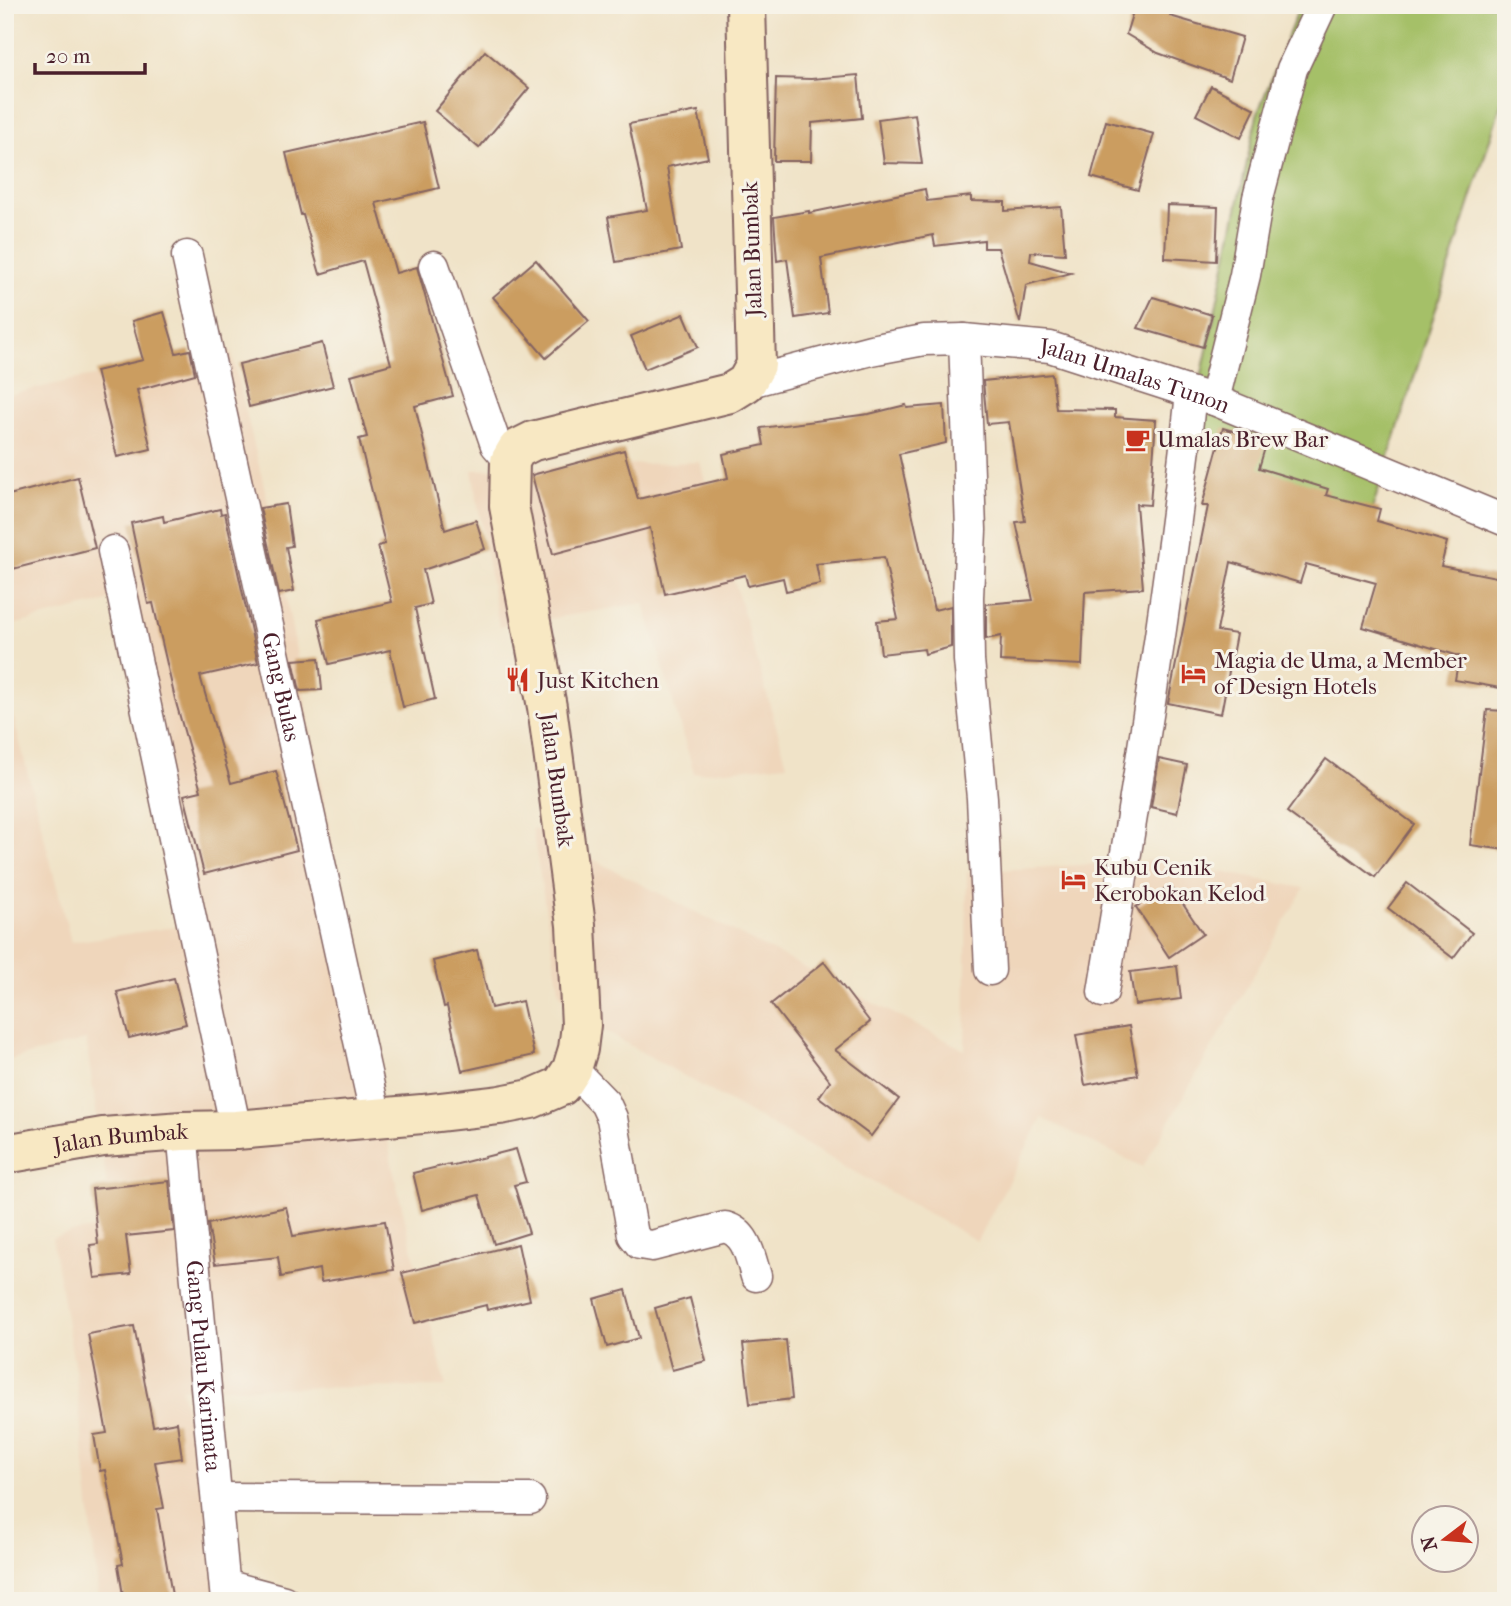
<svg xmlns="http://www.w3.org/2000/svg" width="1511" height="1606" viewBox="0 0 1511 1606" font-family="'IM FELL French Canon',serif">
<style>
.built{fill:#efd6bb}
.green{fill:#a5c067;stroke:#787049;stroke-width:2}
.building{fill:#cb9d61}
.lines{fill:none;stroke-linecap:round;stroke-linejoin:round}
.street-casing{stroke:#846462;stroke-width:33}
.secondary-casing{stroke:#846462;stroke-width:42}
.street{stroke:#fff;stroke-width:30}
.secondary{stroke:#f8e8c3;stroke-width:38}
.labels{text-anchor:middle;dominant-baseline:central;stroke-width:6;stroke-linejoin:round;paint-order:stroke}
.street-label{font-size:23px;fill:#4a1f2b;stroke:#f7f3e8}
.poi-label{font-size:23px;fill:#4a1f2b;stroke:#f7f3e8;text-anchor:start}
</style>
<rect width="100%" height="100%" fill="#f7f3e8"/>
<filter id="ink" filterUnits="userSpaceOnUse"><feTurbulence type="fractalNoise" baseFrequency=".0143" numOctaves="2"/><feDisplacementMap in="SourceGraphic" scale="14" xChannelSelector="R" yChannelSelector="G"/><feConvolveMatrix kernelMatrix="1 2 1 2 8 2 1 2 1" color-interpolation-filters="sRGB"/></filter>
<filter id="wash" filterUnits="userSpaceOnUse"><feTurbulence type="fractalNoise" baseFrequency=".00686" numOctaves="4" result="noise"/><feDisplacementMap in="SourceGraphic" scale="28" xChannelSelector="R" yChannelSelector="G"/><feGaussianBlur stdDeviation="1.57" result="paint"/><feColorMatrix in="noise" values="0 0 0 0 0 0 0 0 0 0 0 0 0 0 0 0 0 1.4 0 .05"/><feComposite in="paint" operator="in"/></filter>
<g filter="url(#wash)">
<rect width="100%" height="100%" fill="#f0e3c8"/>
<g class="built">
<path d="M231,351L270,511L394,1174L446,1387L181,1388L227,1601H99L75,1369L52,1238L72,1232L157,1220L152,1181L107,1186L86,1040L5,1061V684L71,942L189,925L119,598L5,627V396L72,380Z"/>
<path d="M700,462L787,764L694,773L644,603L499,627L472,470Z"/>
<path d="M532,828L965,1050L967,872L1159,860L1304,888L1143,1167L1042,1118L977,1241L592,1024L560,994Z"/>
</g>
<path class="green" d="M1300,5H1506V89L1369,519L1266,475L1187,429L1193,416L1257,115Z"/>
<g id="blocks">
<g class="building">
<path d="M1135,5H1173L1170,16L1242,37L1230,79L1158,53L1126,34Z"/>
<path d="M485,51L529,88L479,148L435,111Z"/>
<path d="M858,75L862,118L812,123L811,161H774L776,78L811,79Z"/>
<path d="M1211,86L1255,109L1241,138L1196,115Z"/>
<path d="M698,111L708,158L667,167L681,250L616,262L608,217L647,210L629,124Z"/>
<path d="M915,114L922,164L884,163L878,119Z"/>
<path d="M1106,121L1154,134L1138,190L1091,177Z"/>
<path d="M423,122L439,188L376,203L396,273L417,267L453,396L415,406L445,530L476,520L485,549L423,570L431,604L415,608L435,699L403,707L390,650L329,664L318,619L392,602L378,546L385,544L359,439L367,437L351,375L391,364L363,261L320,274L303,215H301L286,153Z"/>
<path d="M925,189L927,201L971,196V201L1005,202V211L1061,207L1065,254L1031,252L1030,261L1071,273L1026,285L1020,323L998,248H984V240L935,246L933,235L821,258L828,313L795,318L787,259L777,261L774,217L809,211V213Z"/>
<path d="M1167,205L1218,207L1216,261L1165,258Z"/>
<path d="M536,260L589,321L546,358L493,297Z"/>
<path d="M1153,297L1212,315L1203,347L1138,328Z"/>
<path d="M164,312L176,353L190,350L195,374L137,390L151,449L117,457L96,371L143,360L132,321Z"/>
<path d="M684,314L698,347L645,369L631,336Z"/>
<path d="M322,343L333,386L249,407L239,364Z"/>
<path d="M1052,374L1056,409L1115,410V417L1156,420L1150,505L1136,504L1143,588L1085,592L1082,665L1000,661L1001,636L986,639V604L1033,600L1016,522L1025,521L1009,422L987,424L983,381Z"/>
<path d="M906,405L907,408L944,405L946,443L899,454L934,610L951,606V647L925,654L924,649L881,654L877,621L898,619L884,557L816,564L820,584L786,591L783,578L748,586L745,575L665,594L650,528L553,554L532,475L624,450L638,499L728,478L723,454L764,445L761,428L869,414Z"/>
<path d="M1223,428L1267,441L1259,468L1328,489L1326,495L1380,509L1377,521L1447,542L1441,566L1506,579V689L1455,680L1459,656L1363,627L1376,583L1306,564L1300,583L1231,562L1217,631L1236,634L1221,714L1168,703L1208,506H1202Z"/>
<path d="M78,477L95,548L5,571V496Z"/>
<path d="M286,504L292,546L286,547L294,591L279,594L260,508Z"/>
<path d="M220,509L221,514L225,513L258,663L200,676L231,783L276,771L297,850L204,874L184,795L201,791L175,699L153,603L148,604L131,523L163,516L164,522Z"/>
<path d="M319,658L322,690L300,691L293,660Z"/>
<path d="M1487,710L1506,711V850L1470,845Z"/>
<path d="M1159,759L1187,765L1177,813L1151,807Z"/>
<path d="M1326,759L1414,824L1375,877L1287,812Z"/>
<path d="M1407,883L1472,933L1453,958L1388,908Z"/>
<path d="M1170,885L1203,934L1169,957L1136,907Z"/>
<path d="M477,950L491,1008L522,1001L534,1055L462,1071L447,1006L444,1007L433,961Z"/>
<path d="M824,962L870,1022L835,1050L899,1099L871,1136L819,1097L830,1081L771,1004Z"/>
<path d="M1177,966L1181,999L1135,1005L1130,972Z"/>
<path d="M174,978L186,1024L129,1038L117,992Z"/>
<path d="M1129,1026L1138,1075L1085,1085L1076,1035Z"/>
<path d="M516,1149L526,1182L514,1185L529,1233L494,1244L479,1195L422,1210L413,1173L450,1164V1166Z"/>
<path d="M169,1181L174,1231L126,1236L131,1274L95,1278L90,1245L98,1244L92,1189Z"/>
<path d="M286,1207L293,1236L385,1221L394,1270L321,1282L319,1269L281,1277L278,1257L215,1264L208,1224Z"/>
<path d="M518,1244L530,1300L487,1310L486,1305L415,1323L402,1273Z"/>
<path d="M626,1290L639,1338L607,1347L594,1299Z"/>
<path d="M690,1298L706,1361L672,1370L655,1308Z"/>
<path d="M134,1326L153,1426L177,1422L182,1458L155,1462L164,1508L157,1509L173,1601H124L118,1565L123,1564L105,1470L100,1471L94,1435L107,1433L88,1334Z"/>
<path d="M786,1340L792,1399L750,1404L743,1344Z"/>
</g>
</g>
</g>
<g filter="url(#ink)">
<use href="#blocks" fill-opacity="0" stroke="#846462" stroke-width="2"/>
<g class="lines">
<defs>
<g id="street">
<path id="s1" d="M187,256L376,1118"/>
<path d="M434,266L496,445L510,461"/>
<path d="M964,339L971,530L968,597L969,660L982,798L990,970"/>
<path id="s2" d="M746,383L871,350L924,340L964,339L1050,347L1214,400L1506,521"/>
<path d="M1214,400L1245,275L1258,198L1292,69L1322,5"/>
<path d="M113,551L236,1130"/>
<path d="M1103,992C1136,793 1170,593 1191,393"/>
<path d="M572,1069L605,1103L612,1118L633,1235L640,1244L652,1246L725,1227C747,1233 750,1256 756,1276"/>
<path id="s3" d="M182,1131L226,1601"/>
<path d="M217,1498L530,1499"/>
<path d="M225,1585L284,1601"/>
</g>
<g id="secondary">
<path id="s4" d="M5,1154L103,1137L182,1131L236,1130L422,1114L500,1105L531,1099L561,1086L572,1069L578,1049L581,1025L576,925L547,707L509,506L510,461L517,449L533,441L730,393L746,383L756,365L746,5"/>
</g>
</defs>
<use href="#street" class="street-casing"/>
<use href="#secondary" class="secondary-casing"/>
<use href="#street" class="street"/>
<use href="#secondary" class="secondary"/>
</g>
</g>
<defs>
<symbol id="cafe-bare" viewBox="-9 -9 18 18"><path d="M-5.5-4.5H6V0H3Q3 3.5 0 3.5H-2.5Q-5.5 3.5-5.5 0ZM3-3.2v2h1.7v-2ZM-6 4.5H4V6H-6Z" fill="#c8321e" stroke="#f7f3e8" stroke-width="2.5" paint-order="stroke"/></symbol>
<symbol id="hotel-bare" viewBox="-9 -9 18 18"><path d="M-6-4.5h1.5V1H6V5H4.5V3h-9V5H-6ZM-4 0a1.8 1.8 0 1 1 3.6 0ZM.5 0V-2.5h3Q6-2.5 6 0Z" fill="#c8321e" stroke="#f7f3e8" stroke-width="2.5" paint-order="stroke"/></symbol>
<symbol id="restaurant-bare" viewBox="-9 -9 18 18"><path d="M-5-6h1v4h1v-4h1v4h1v-4h1v5L-1.5 .5V6h-2V.5L-5-1ZM5-6V6H3V1.5H1.5Q1.5-4 5-6Z" fill="#c8321e" stroke="#f7f3e8" stroke-width="2.5" paint-order="stroke"/></symbol>
</defs>
<g fill-rule="evenodd">
<use href="#cafe-bare" x="1120" y="422" width="35" height="35"/>
<use href="#hotel-bare" x="1176" y="656" width="35" height="35"/>
<use href="#restaurant-bare" x="500" y="662" width="35" height="35"/>
<use href="#hotel-bare" x="1056" y="862" width="35" height="35"/>
</g>
<g class="labels">
<g class="street-label">
<text transform="translate(752 249) rotate(-92)">Jalan Bumbak</text>
<text stroke="none"><textPath href="#s2" startOffset="399">Jalan Umalas Tunon</textPath></text>
<text stroke="none"><textPath href="#s1" startOffset="441">Gang Bulas</textPath></text>
<text transform="translate(557 780) rotate(82)">Jalan Bumbak</text>
<text stroke="none"><textPath href="#s4" startOffset="117">Jalan Bumbak</textPath></text>
<text stroke="none"><textPath href="#s3" startOffset="236">Gang Pulau Karimata</textPath></text>
</g>
<g class="poi-label">
<text x="1157" y="439">Umalas Brew Bar</text>
<text x="1214" y="660">Magia de Uma, a Member<tspan x="1214" dy="26">of Design Hotels</tspan></text>
<text x="537" y="680">Just Kitchen</text>
<text x="1094" y="867">Kubu Cenik<tspan x="1094" dy="26">Kerobokan Kelod</tspan></text>
</g>
</g>
<rect width="1511" height="1606" fill="none" stroke="#f7f3e8" stroke-width="28"/>
<g transform="translate(1445 1539) rotate(254)"><circle r="33" fill="#f7f3e8" stroke="#b29e9c" stroke-width="2"/>
<path d="M0-5L12 26L0 18L-12 26Z" fill="#c8321e"/>
<text y="-10" font-size="19" font-weight="bold" text-anchor="middle" fill="#4a1f2b">N</text>
</g>
<path d="M35 63v10h110v-10" fill="none" stroke="#4a1f2b" stroke-width="3.5"/>
<text x="46" y="63" font-size="21" fill="#4a1f2b" stroke="#f7f3e8" stroke-width="5" paint-order="stroke">20 m</text>
</svg>
